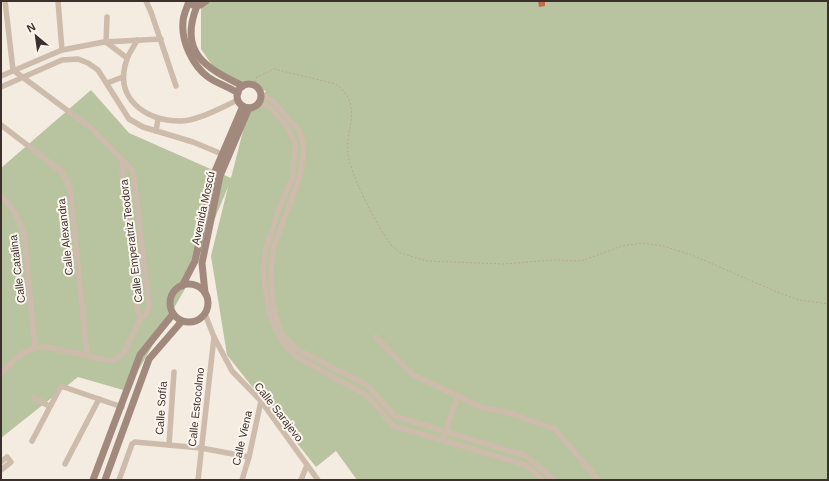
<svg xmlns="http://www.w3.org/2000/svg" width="829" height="481" viewBox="0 0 829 481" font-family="Helvetica,sans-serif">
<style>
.green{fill:#b8c4a0}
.building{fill:#c8694b}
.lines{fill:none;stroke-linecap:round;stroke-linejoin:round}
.path{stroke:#b9a596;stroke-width:1;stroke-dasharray:2 2;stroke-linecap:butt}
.street{stroke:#cdbbac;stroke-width:5.5}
.secondary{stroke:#a18a7d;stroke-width:7}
.labels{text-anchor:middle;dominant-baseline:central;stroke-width:4;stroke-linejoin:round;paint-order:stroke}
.street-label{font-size:11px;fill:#3b302b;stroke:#fbf5ee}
</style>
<rect width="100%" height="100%" fill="#f4ebe1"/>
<path class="green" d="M201,1H828V480H357L336,451L316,467L227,355L211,256L228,187L186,287L139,369L130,392L78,377L1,438V168L91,90L129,133L231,178L247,115L266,91L218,74L201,49Z"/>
<path class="building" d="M538,1H545V6L539,7Z"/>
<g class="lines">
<path class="path" d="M254,86L257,77L274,69L336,84C366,107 342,132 349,160C356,185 376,224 391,245L400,253L427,261L504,264L553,260L581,261L622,246L641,243L663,246L692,255L777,292L799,300L828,304"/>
<g class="street">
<path d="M58,1L62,50"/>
<path d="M146,1L151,12L176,86"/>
<path d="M107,17L106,42L127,58"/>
<path d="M137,40C134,47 129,53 127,59C113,98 145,121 180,121C198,121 222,107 238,100"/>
<path d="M1,76L62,50L104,42L161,39"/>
<path d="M107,83L123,77"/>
<path d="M1,87L62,60L78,59L88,63L98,70L129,119L143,127L193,142L222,154"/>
<path d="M261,95L272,100L300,132L304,149L300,176L274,246L271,266L273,306L281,333L296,349L367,385L395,416L526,456L554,480"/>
<path d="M260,102L272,109L287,127L295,143L293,176L278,211L266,249L263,270L269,313L281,340L295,356L366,395L394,426L526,465L543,480"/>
<path d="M1,125L61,171L70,188L87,355"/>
<path d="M156,131L158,119"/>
<path d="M123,161L122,172L138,312L140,319"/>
<path d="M1,196C12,206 20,220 24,235L35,347"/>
<path d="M205,314L214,337L232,371L261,401L318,480"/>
<path d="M376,337L413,375L483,408L503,411L555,429L598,480"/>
<path d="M1,373C16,359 24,347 46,347L113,361L124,353L140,319L146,314L149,306L133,171L91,128L13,70L5,1"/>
<path d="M34,398L49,406"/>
<path d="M443,440L457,397"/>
<path d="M32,441L61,386L122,407"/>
<path d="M169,445L174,372"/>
<path d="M1,462L7,457L11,462L1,470"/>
<path d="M65,464L99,399"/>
<path d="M119,480L132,444L135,442L201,448L249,457"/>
<path d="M198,480L214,337"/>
<path d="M242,480L249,457L261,401"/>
<path d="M301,480L307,465"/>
</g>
<g class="secondary">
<path d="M189,1C187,8 183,15 183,22C181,41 193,66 208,77C216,83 229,87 238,93"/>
<path d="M193,5H200L206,1"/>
<path d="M197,6C178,53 206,68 243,86"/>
<circle cx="249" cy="96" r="12"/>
<circle cx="189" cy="303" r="19"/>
<path d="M182,286L195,261L213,176L243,106"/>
<path d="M205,293L202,263L220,176L249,108"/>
<path d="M93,480L140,355L173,314"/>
<path d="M105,480L149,359L182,321"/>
</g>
</g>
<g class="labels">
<g class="street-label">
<text transform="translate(203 208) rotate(-78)">Avenida Moscú</text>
<text transform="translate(65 237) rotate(-96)">Calle Alexandra</text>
<text transform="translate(131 241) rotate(-97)">Calle Emperatriz Teodora</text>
<text transform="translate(17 269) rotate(-97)">Calle Catalina</text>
<text transform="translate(196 407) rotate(-84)">Calle Estocolmo</text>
<text transform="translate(161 408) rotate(-86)">Calle Sofía</text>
<text transform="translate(279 412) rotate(52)">Calle Sarajevo</text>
<text transform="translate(242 438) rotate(-77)">Calle Viena</text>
</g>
</g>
<rect width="829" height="481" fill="none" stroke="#3b302b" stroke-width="4"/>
<g transform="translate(36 36) rotate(331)" stroke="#fbf5ee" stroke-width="3" paint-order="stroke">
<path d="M0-3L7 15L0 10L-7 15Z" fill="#3b302b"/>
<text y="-6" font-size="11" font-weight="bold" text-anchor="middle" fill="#3b302b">N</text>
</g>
</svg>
